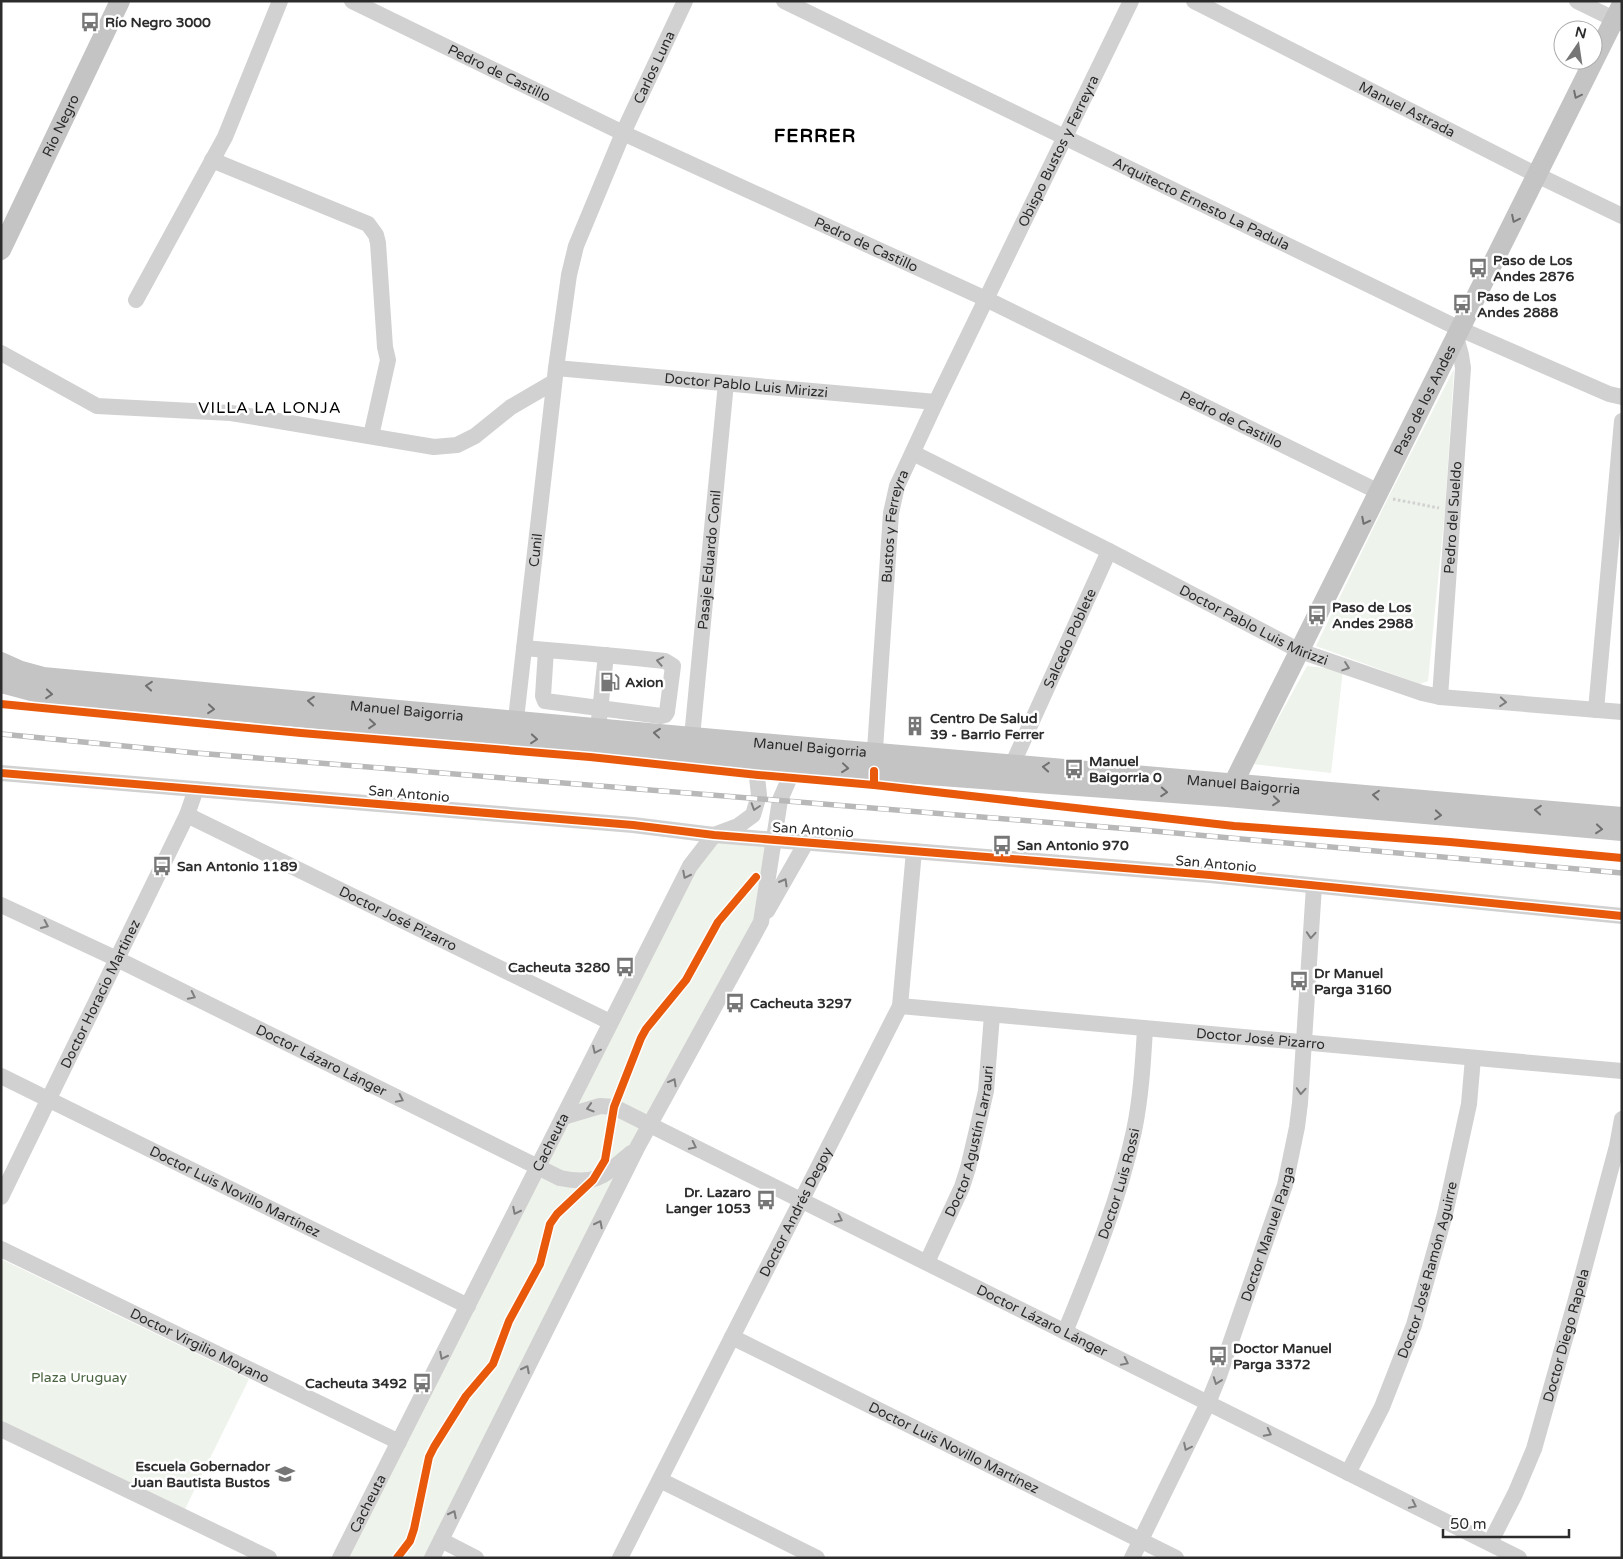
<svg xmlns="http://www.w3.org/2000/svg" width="1623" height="1559" viewBox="0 0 1623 1559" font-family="'Varela Round',sans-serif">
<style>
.green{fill:#eef3eb}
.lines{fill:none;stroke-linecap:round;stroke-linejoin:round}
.path{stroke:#d1d1d1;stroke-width:3;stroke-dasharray:2.5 2.5;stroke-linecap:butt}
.minor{stroke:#d1d1d1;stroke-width:16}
.major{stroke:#c4c4c4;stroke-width:20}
.rail-casing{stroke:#b8b8b8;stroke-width:5.5}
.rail{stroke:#fff;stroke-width:4;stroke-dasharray:11;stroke-linecap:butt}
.cycleway-casing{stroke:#fff;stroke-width:11}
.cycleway{stroke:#e8590c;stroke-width:8}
.oneway{stroke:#707070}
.oneway2{stroke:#7e7e7e}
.labels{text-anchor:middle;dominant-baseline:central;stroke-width:5;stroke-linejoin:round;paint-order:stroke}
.poi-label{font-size:14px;font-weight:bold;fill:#2c2c2c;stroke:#fff;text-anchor:start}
.street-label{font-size:14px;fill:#2c2c2c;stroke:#fff}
.park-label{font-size:14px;fill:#49633f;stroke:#fff}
.quarter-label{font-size:16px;letter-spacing:1px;fill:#000;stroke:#fff}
.district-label{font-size:19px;font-weight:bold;letter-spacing:1px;fill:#000;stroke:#fff}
</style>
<rect width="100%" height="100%" fill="#fff"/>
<g class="green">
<path d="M1454,369L1445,509L1428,681L1420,684L1316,646L1388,498Z"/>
<path d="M1307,666L1343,670L1331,773L1253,764Z"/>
<path d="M714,835L774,839L764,904L432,1558H340Z"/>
<path d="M1,1259L249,1379L185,1509L1,1420Z"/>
</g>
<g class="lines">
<path class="path" d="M1393,499L1439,508"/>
<g class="minor">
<path id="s1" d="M352,1L623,133L986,299L1379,492"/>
<path id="s2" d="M784,1L1460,329L1609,394L1622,397"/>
<path id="s3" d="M1194,1L1537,175L1622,216"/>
<path d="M1577,1L1622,23"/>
<path d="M212,160L368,224L376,235L378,243L385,347L388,360L371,436"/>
<path d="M136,300L225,137L280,1"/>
<path d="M1,353L97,406L231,413L434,447L457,445L475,436L511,407L554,382"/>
<path id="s4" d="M556,368L936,402"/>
<path id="s5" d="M913,453L1109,551L1300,651L1422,693L1440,697L1622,712"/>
<path d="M524,648C571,652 618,656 665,661L673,666L667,712L665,715L661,716L545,701L543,696L546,650"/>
<path id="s6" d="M1440,697L1463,368L1461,355L1456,337"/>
<path d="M1596,710L1622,421"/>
<path id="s7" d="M516,719L556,368L569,275L576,246L623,133L685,1"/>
<path d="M599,720L606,655"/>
<path id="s8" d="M692,737L726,383"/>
<path id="s9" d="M874,764L891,513L897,486L936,402L1131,1"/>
<path d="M1,773L633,825L714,835L1210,875L1622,916"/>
<path id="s10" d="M1008,774L1109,551"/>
<path id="s11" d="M187,815L610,1022"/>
<path id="s12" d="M1,905L117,959L560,1178C597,1186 605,1175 631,1153"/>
<path d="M767,911L807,841"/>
<path id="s13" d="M900,1006L1622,1071"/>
<path id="s14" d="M1,1076L468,1306"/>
<path id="s15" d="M563,1117L600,1106L614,1107L1519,1558"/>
<path id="s16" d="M1,1197L187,815L196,789"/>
<path id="s17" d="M1,1249L399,1442"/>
<path id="s18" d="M927,1262L962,1187L968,1168L986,1091L992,1015"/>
<path id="s19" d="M1065,1332C1092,1266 1119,1201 1134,1131C1141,1097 1143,1063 1145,1029"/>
<path id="s20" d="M732,1337L1176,1558"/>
<path d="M1,1429L269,1558"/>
<path id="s21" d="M1348,1473L1382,1407L1414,1325L1445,1214L1469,1104L1473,1058"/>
<path d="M660,1480L817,1558"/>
<path d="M441,1540L476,1558"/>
<path id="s22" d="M1490,1543L1515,1494L1534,1449L1575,1303L1617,1146L1622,1119"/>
<path id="s23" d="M340,1558L690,866L714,835L738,826L753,815L759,795L755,759L757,748"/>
<path d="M432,1558L638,1146L761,922L780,800L800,754"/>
<path id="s24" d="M620,1558L900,1006L914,851"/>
<path id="s25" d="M1132,1558L1208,1403L1219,1376L1285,1185L1297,1127L1300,1103L1314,886"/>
</g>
<g class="major">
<path id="s26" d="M1,250L120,1"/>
<path id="s27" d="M1,662L21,671L43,677L692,737L1622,817"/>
<path d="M1,683L39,693L874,771L1227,797L1622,831"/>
<path id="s28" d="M1229,792L1622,4"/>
</g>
<defs>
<path id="rail" d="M1,734L196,753L1142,830L1622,873"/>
</defs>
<use href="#rail" class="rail-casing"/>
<use href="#rail" class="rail"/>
<defs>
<g id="cycleway">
<path d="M1,704L301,733L590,757L758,775L874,785"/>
<path d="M874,771V785L1234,826L1450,842L1622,858"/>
<path d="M1,773L633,825L714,835L1210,875L1622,916"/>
<path d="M397,1558L410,1541L414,1529L429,1457L434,1447L466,1396L493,1364L509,1321L540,1264L550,1224L557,1214L593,1180L605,1160L614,1107L641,1038L646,1029L686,980L718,922L756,877"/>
</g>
</defs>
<use href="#cycleway" class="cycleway-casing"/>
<use href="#cycleway" class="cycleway"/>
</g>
<defs><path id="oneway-chevron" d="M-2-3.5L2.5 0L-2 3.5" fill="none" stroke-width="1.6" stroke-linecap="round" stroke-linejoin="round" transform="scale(1.25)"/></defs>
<g class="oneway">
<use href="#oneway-chevron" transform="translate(1577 95) rotate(116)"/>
<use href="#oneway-chevron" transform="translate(1515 219) rotate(116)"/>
<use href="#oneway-chevron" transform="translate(1365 521) rotate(117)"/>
<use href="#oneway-chevron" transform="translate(149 686) rotate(-175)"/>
<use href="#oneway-chevron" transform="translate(49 694) rotate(5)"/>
<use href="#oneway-chevron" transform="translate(311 701) rotate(-175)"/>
<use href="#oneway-chevron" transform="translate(211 709) rotate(5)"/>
<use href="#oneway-chevron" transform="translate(372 724) rotate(5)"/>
<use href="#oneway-chevron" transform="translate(657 733) rotate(-174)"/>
<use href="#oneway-chevron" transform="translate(534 739) rotate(5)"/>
<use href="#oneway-chevron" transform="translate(1046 767) rotate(-175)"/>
<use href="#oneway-chevron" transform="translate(845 768) rotate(6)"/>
<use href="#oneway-chevron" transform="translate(1164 792) rotate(4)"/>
<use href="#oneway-chevron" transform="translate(1376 795) rotate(-175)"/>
<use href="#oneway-chevron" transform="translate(1276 801) rotate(5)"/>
<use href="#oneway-chevron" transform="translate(1538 810) rotate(-175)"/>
<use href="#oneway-chevron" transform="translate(1438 815) rotate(5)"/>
<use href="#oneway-chevron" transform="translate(1599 829) rotate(5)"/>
</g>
<g class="oneway2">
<use href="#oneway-chevron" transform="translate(660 661) rotate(-169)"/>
<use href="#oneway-chevron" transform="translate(1346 667) rotate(19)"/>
<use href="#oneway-chevron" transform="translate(1503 702) rotate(5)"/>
<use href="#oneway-chevron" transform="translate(755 807) rotate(108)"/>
<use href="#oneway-chevron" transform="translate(686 875) rotate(117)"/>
<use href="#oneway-chevron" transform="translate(784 882) rotate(-60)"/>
<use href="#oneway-chevron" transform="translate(45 925) rotate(25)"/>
<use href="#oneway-chevron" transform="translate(1311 935) rotate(94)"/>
<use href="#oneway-chevron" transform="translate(192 996) rotate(26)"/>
<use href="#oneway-chevron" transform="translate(596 1050) rotate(116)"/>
<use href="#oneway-chevron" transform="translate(673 1082) rotate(-61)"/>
<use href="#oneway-chevron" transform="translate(1301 1091) rotate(94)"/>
<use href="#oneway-chevron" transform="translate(400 1099) rotate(26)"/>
<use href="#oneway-chevron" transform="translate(590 1108) rotate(163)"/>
<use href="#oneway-chevron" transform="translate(693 1146) rotate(26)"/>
<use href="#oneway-chevron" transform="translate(516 1211) rotate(117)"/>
<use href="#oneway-chevron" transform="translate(839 1219) rotate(26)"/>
<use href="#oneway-chevron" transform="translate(599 1224) rotate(-63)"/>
<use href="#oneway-chevron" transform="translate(443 1356) rotate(117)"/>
<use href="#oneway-chevron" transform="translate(1125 1362) rotate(26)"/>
<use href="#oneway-chevron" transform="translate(526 1369) rotate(-63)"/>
<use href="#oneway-chevron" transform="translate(1217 1381) rotate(110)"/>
<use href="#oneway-chevron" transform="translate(1268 1433) rotate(27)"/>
<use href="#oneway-chevron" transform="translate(1187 1447) rotate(116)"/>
<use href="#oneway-chevron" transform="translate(1413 1505) rotate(26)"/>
<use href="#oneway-chevron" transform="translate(453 1514) rotate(-63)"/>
</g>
<defs>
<symbol id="bus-bare" viewBox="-9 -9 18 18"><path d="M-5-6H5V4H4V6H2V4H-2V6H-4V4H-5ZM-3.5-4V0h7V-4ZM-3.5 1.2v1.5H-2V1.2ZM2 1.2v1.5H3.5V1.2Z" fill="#767676" stroke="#fff" stroke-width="2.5" paint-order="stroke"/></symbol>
<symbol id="fuel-bare" viewBox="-9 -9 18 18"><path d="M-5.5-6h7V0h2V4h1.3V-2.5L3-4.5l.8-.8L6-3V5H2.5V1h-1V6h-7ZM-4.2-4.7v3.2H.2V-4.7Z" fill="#767676" stroke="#fff" stroke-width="2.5" paint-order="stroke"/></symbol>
<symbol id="building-bare" viewBox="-9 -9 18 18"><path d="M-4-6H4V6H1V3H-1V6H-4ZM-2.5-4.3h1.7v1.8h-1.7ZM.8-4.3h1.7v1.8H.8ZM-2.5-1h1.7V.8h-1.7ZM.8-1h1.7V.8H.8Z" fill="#767676" stroke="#fff" stroke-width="2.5" paint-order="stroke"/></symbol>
<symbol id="school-bare" viewBox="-9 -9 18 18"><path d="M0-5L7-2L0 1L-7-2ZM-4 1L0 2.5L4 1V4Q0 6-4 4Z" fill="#767676" stroke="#fff" stroke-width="2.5" paint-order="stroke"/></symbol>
</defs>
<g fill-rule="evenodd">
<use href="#bus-bare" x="76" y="8" width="28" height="28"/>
<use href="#bus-bare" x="1464" y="254" width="28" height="28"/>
<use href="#bus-bare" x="1448" y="290" width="28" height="28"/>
<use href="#bus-bare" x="1303" y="601" width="28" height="28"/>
<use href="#fuel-bare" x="596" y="668" width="28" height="28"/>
<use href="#building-bare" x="901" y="712" width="28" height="28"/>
<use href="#bus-bare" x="1060" y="755" width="28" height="28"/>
<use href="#bus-bare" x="988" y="831" width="28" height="28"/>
<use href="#bus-bare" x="148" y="852" width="28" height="28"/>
<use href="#bus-bare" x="611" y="953" width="28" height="28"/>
<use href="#bus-bare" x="1285" y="967" width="28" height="28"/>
<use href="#bus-bare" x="721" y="989" width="28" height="28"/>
<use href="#bus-bare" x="752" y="1186" width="28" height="28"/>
<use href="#bus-bare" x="1204" y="1342" width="28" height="28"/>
<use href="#bus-bare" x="408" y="1369" width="28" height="28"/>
<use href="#school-bare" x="271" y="1460" width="28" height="28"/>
</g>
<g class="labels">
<g class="poi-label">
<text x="105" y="22">Río Negro 3000</text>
<text x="1493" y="260">Paso de Los<tspan x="1493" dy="16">Andes 2876</tspan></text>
<text x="1477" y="296">Paso de Los<tspan x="1477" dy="16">Andes 2888</tspan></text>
<text x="1332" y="607">Paso de Los<tspan x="1332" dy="16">Andes 2988</tspan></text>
<text x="625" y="682">Axion</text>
<text x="930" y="718">Centro De Salud<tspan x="930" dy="16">39 - Barrio Ferrer</tspan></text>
<text x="1089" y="761">Manuel<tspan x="1089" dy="16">Baigorria 0</tspan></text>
<text x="1017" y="845">San Antonio 970</text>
<text x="177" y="866">San Antonio 1189</text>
<text x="610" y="967" text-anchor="end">Cacheuta 3280</text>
<text x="1314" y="973">Dr Manuel<tspan x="1314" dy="16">Parga 3160</tspan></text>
<text x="750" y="1003">Cacheuta 3297</text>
<text x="751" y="1192" text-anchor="end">Dr. Lazaro<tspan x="751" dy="16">Langer 1053</tspan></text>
<text x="1233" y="1348">Doctor Manuel<tspan x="1233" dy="16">Parga 3372</tspan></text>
<text x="407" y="1383" text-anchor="end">Cacheuta 3492</text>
<text x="270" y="1466" text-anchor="end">Escuela Gobernador<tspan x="270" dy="16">Juan Bautista Bustos</tspan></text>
</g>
<g class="street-label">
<text stroke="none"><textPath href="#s7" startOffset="672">Carlos Luna</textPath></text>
<text stroke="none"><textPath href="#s1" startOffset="164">Pedro de Castillo</textPath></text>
<text stroke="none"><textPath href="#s3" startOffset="239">Manuel Astrada</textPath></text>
<text stroke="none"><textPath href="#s26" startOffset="138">Río Negro</textPath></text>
<text stroke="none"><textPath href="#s9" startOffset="651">Obispo Bustos y Ferreyra</textPath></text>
<text stroke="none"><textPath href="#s2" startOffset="464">Arquitecto Ernesto La Padula</textPath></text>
<text stroke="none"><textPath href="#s1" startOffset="569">Pedro de Castillo</textPath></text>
<text stroke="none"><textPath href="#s4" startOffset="191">Doctor Pablo Luis Mirizzi</textPath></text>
<text stroke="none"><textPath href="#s28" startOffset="438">Paso de los Andes</textPath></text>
<text stroke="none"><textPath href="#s1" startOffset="974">Pedro de Castillo</textPath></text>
<text stroke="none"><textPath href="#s6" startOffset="180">Pedro del Sueldo</textPath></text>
<text stroke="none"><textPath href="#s9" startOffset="239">Bustos y Ferreyra</textPath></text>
<text stroke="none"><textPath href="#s7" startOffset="170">Cunil</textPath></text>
<text stroke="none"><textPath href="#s8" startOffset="178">Pasaje Eduardo Conil</textPath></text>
<text stroke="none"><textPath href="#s5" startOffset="382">Doctor Pablo Luis Mirizzi</textPath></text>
<text stroke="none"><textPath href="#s10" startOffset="149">Salcedo Poblete</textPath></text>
<text stroke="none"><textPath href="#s27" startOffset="410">Manuel Baigorria</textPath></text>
<text stroke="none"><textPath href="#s27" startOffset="815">Manuel Baigorria</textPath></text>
<text stroke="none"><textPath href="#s27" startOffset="1250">Manuel Baigorria</textPath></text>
<text transform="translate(409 794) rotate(5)">San Antonio</text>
<text transform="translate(813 830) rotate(4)">San Antonio</text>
<text transform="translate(1216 864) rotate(5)">San Antonio</text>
<text stroke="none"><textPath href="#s11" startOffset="235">Doctor José Pizarro</textPath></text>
<text stroke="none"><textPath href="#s16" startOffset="226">Doctor Horacio Martinez</textPath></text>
<text stroke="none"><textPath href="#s13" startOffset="362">Doctor José Pizarro</textPath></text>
<text stroke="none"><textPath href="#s12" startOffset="356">Doctor Lázaro Lánger</textPath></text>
<text stroke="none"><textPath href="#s18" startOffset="129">Doctor Agustín Larrauri</textPath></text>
<text stroke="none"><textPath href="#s23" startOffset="466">Cacheuta</textPath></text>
<text stroke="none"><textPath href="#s19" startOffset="158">Doctor Luis Rossi</textPath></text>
<text stroke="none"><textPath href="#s14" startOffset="261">Doctor Luis Novillo Martínez</textPath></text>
<text stroke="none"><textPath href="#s24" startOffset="388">Doctor Andrés Degoy</textPath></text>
<text stroke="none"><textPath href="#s25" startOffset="352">Doctor Manuel Parga</textPath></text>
<text stroke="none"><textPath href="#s21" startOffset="219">Doctor José Ramón Aguirre</textPath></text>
<text stroke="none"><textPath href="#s15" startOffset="531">Doctor Lázaro Lánger</textPath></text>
<text stroke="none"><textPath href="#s22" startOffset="222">Doctor Diego Rapela</textPath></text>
<text stroke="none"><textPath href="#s17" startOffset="221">Doctor Virgilio Moyano</textPath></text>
<text stroke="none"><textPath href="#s20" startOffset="248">Doctor Luis Novillo Martínez</textPath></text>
<text stroke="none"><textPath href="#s23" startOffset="61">Cacheuta</textPath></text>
</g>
<g class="park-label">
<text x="79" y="1377">Plaza Uruguay</text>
</g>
<g class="quarter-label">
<text x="270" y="408">VILLA LA LONJA</text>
</g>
<g class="district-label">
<text x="815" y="136">FERRER</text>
</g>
</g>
<rect width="1623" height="1559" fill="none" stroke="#2c2c2c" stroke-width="5"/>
<g transform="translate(1578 45) rotate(13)"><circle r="24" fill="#ffffff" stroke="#ababab"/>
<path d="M0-4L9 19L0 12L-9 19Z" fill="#767676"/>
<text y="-8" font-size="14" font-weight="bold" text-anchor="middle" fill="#2c2c2c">N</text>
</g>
<path d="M1443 1529v8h126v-8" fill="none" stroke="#2c2c2c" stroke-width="2.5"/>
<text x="1450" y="1529" font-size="15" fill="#2c2c2c" stroke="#ffffff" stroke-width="4" paint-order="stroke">50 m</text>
</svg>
